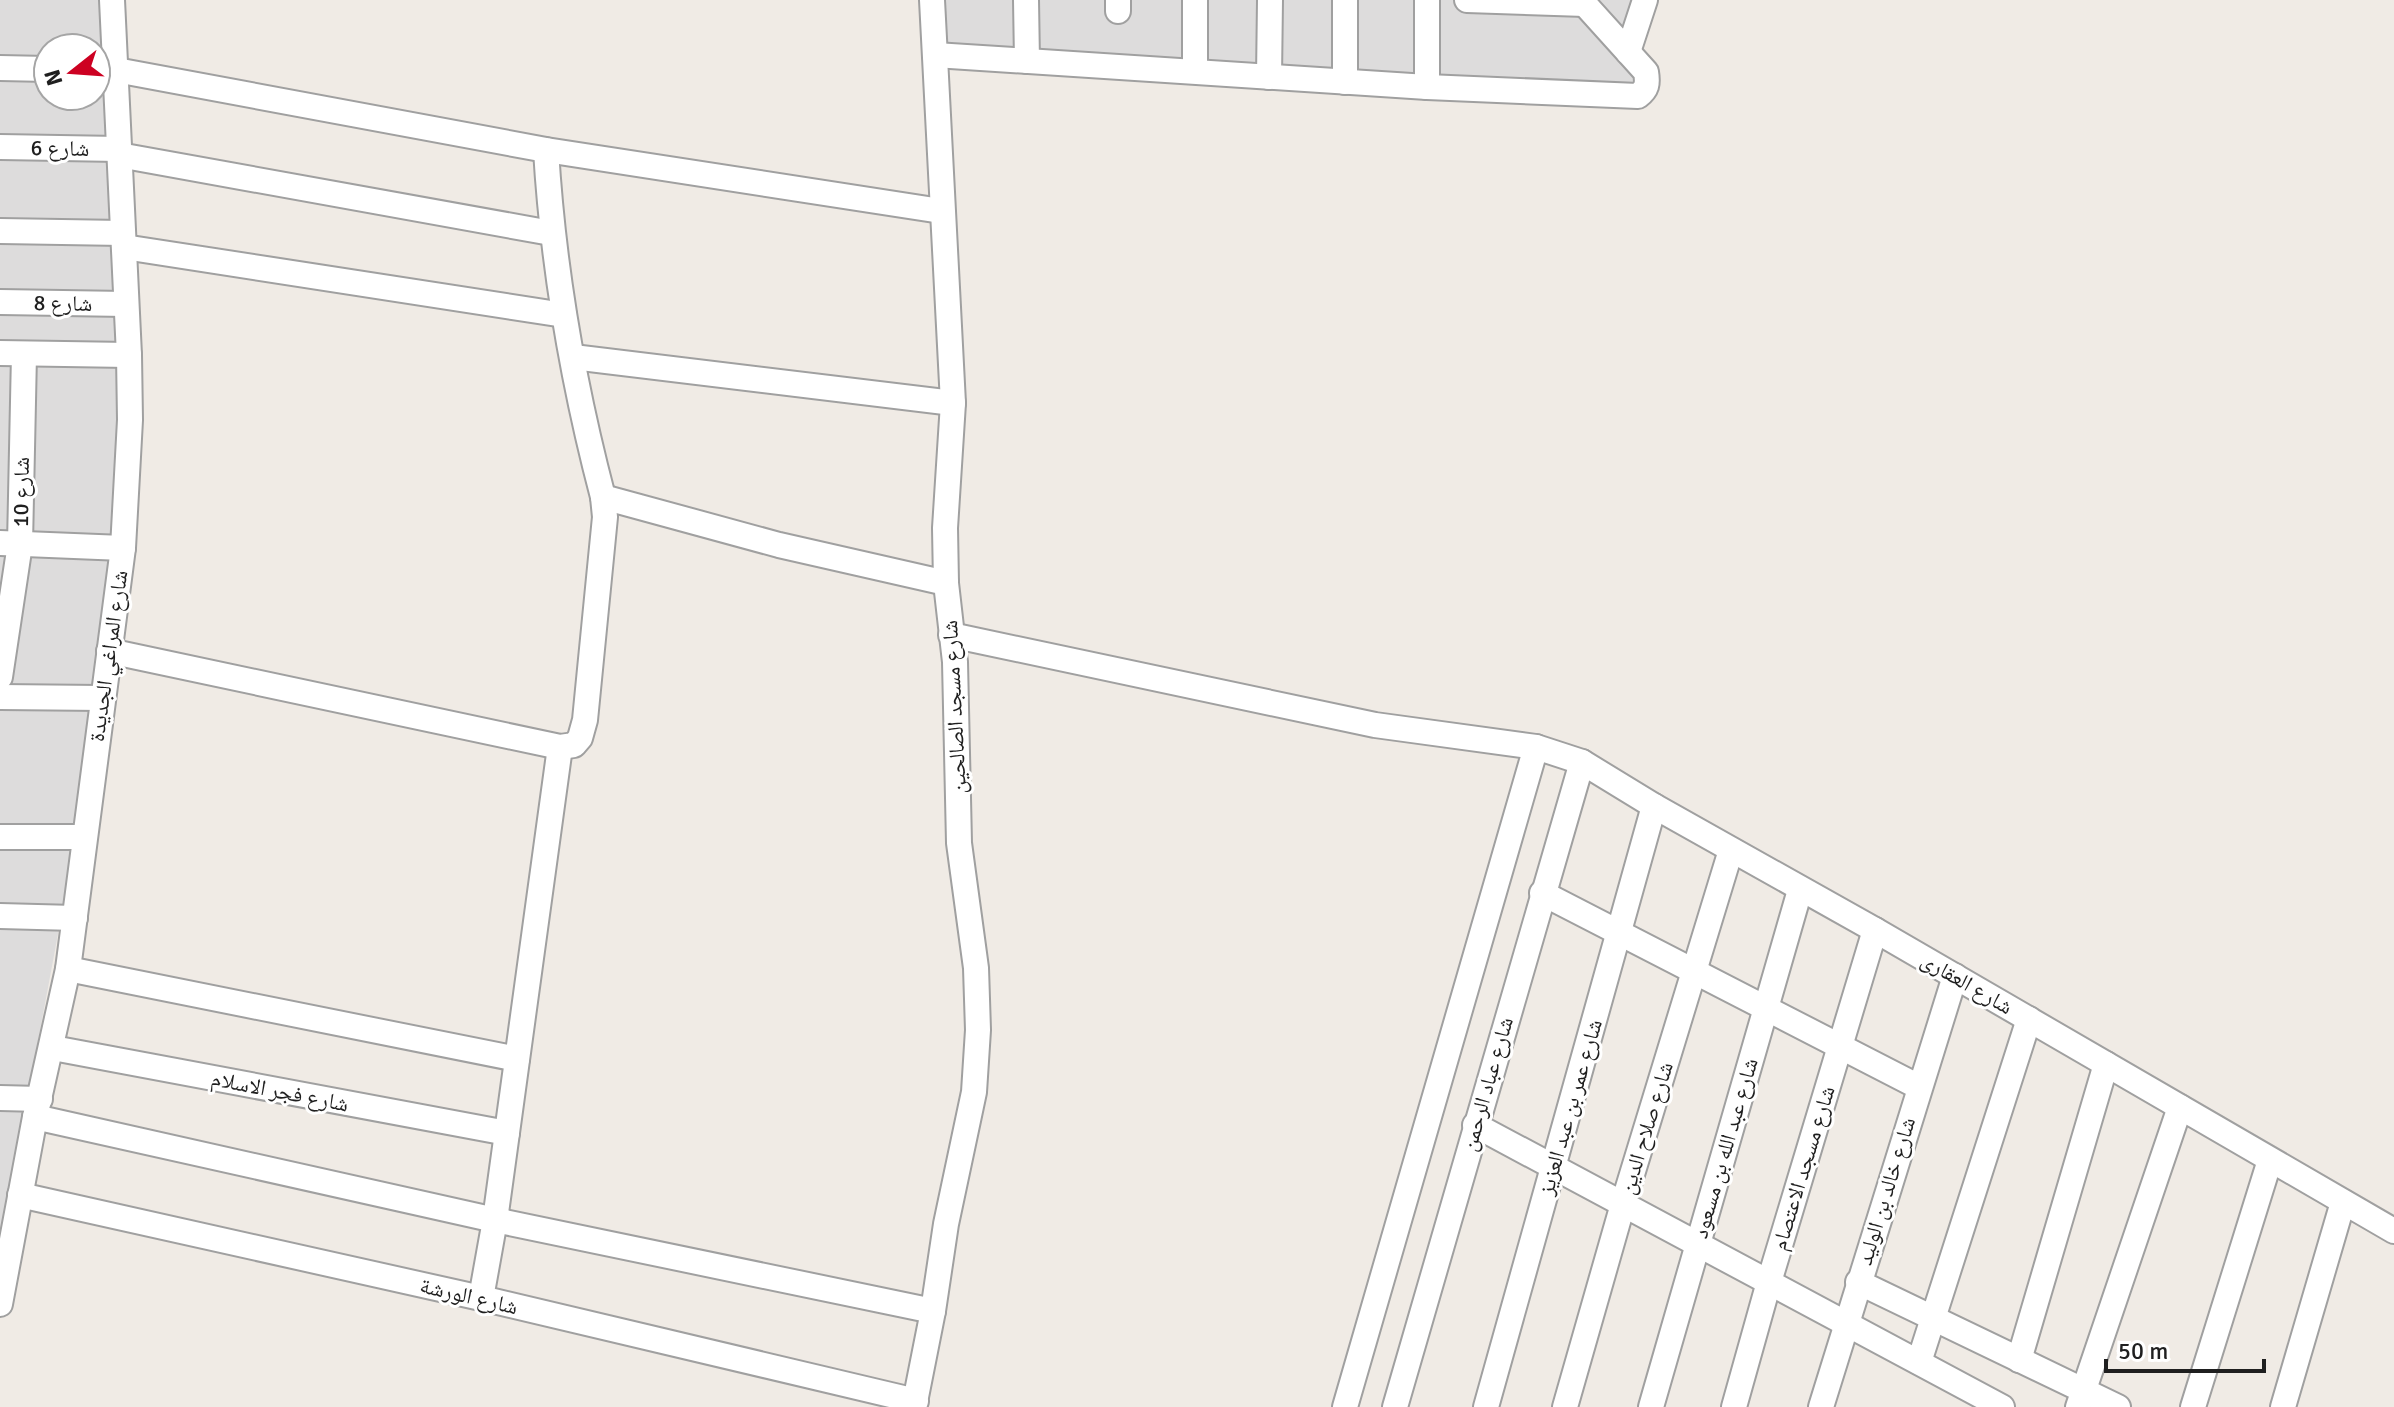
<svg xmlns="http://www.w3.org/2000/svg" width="2394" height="1407" viewBox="0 0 2394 1407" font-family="Signika,'Noto Naskh Arabic',sans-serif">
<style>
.residential{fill:#dddcdc;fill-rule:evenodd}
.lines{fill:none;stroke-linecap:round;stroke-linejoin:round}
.minor-casing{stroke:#a0a0a0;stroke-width:28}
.minor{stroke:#fff;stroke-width:24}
.labels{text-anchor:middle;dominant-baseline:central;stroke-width:6;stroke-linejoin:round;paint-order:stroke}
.street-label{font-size:22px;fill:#1f1f1f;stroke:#fff}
</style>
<rect width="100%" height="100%" fill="#f0ebe5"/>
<g class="residential">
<path d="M0,0H105L123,476L97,693L58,934L0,1244ZM48,48H96V96H48Z"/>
<path d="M923,0H1648L1631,51L1653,87L926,58Z"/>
</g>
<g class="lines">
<defs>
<g id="minor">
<path d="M1026,0L1027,61"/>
<path d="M1118,0V11"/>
<path d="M1345,0V82"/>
<path d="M1427,0V87"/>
<path d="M1467,0L1585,4"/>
<path d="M1628,52L1645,0"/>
<path d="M935,55L1427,87L1638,96C1647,89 1648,84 1646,72L1581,0"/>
<path d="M0,68L48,69"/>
<path d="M96,70H116L546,150L941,211"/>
<path d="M1195,71V0"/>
<path d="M1269,77L1270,0"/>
<path d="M0,147L119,149"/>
<path d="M119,155L551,233"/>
<path d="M0,231L123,233"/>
<path d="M124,247L564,315"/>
<path d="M0,302L126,304"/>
<path d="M0,353L129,355"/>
<path d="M573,357L953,403"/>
<path d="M603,497L779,545L946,583"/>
<path d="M0,543L123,548"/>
<path d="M951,635L1375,725L1536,747L1582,762L1654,806L1875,930L2394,1231"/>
<path d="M109,651L560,747L574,745L580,738L585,720L605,517L603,497C573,383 553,267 546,150"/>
<path d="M0,677L20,544L24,354"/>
<path d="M0,697L102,698"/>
<path d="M0,837H84"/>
<path d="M1542,893L1919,1087"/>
<path d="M0,916L75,918"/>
<path d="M68,969L517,1059"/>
<path d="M53,1048L507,1133"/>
<path d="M0,1098L40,1099"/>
<path d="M35,1117L495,1220L933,1311"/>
<path d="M1475,1125L2002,1407"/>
<path d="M20,1195L481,1298L916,1401"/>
<path d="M1858,1282L2118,1407"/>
<path d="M481,1298L495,1220L560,747"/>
<path d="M0,1304L35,1117L68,969L123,548L130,420L129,355L112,0"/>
<path d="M2019,1360L2106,1064"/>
<path d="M1919,1362L2029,1019"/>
<path d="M914,1407L933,1311L946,1224L974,1092L978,1030L976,968L959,843L955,662L946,583L945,528L953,403L932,0"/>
<path d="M1345,1407L1536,747"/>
<path d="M1395,1407L1582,762"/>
<path d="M1486,1407L1654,806"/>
<path d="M1565,1407L1623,1204L1731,850"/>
<path d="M1651,1407L1800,890"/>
<path d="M1734,1407L1769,1282L1875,930"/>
<path d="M1821,1407L1955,976"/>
<path d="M2078,1407L2180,1107"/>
<path d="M2193,1407L2270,1160"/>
<path d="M2283,1407L2343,1202"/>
</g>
</defs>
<use href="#minor" class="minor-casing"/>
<use href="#minor" class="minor"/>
</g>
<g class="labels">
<g class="street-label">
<text transform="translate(60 148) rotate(1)">شارع 6</text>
<text transform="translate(63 303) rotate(1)">شارع 8</text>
<text transform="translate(21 492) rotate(-89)">شارع 10</text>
<text transform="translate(108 656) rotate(-82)">شارع المراغي الجديدة</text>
<text transform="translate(954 707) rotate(-93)">شارع مسجد الصالحين</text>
<text transform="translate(1967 983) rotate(30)">شارع العقارى</text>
<text transform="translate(1487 1084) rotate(-74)">شارع عباد الرحمن</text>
<text transform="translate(280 1091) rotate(11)">شارع فجر الاسلام</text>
<text transform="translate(1570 1107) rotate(-74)">شارع عمر بن عبد العزيز</text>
<text transform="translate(1646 1128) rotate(-73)">شارع صلاح الدين</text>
<text transform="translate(1725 1148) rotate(-74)">شارع عبد الله بن مسعود</text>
<text transform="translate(1803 1168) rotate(-73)">شارع مسجد الاعتصام</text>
<text transform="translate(1886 1191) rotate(-73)">شارع خالد بن الوليد</text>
<text transform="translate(469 1296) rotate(13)">شارع الورشة</text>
</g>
</g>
<g transform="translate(72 72) rotate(253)"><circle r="38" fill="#ffffff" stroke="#a5a5a5" stroke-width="2"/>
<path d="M0-6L14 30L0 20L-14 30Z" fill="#cd0122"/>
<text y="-12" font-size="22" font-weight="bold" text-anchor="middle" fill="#1f1f1f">N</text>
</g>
<path d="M2106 1359v12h158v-12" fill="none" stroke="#1f1f1f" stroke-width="4"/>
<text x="2118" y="1359" font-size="24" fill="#1f1f1f" stroke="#ffffff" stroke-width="6" paint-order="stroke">50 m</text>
</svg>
